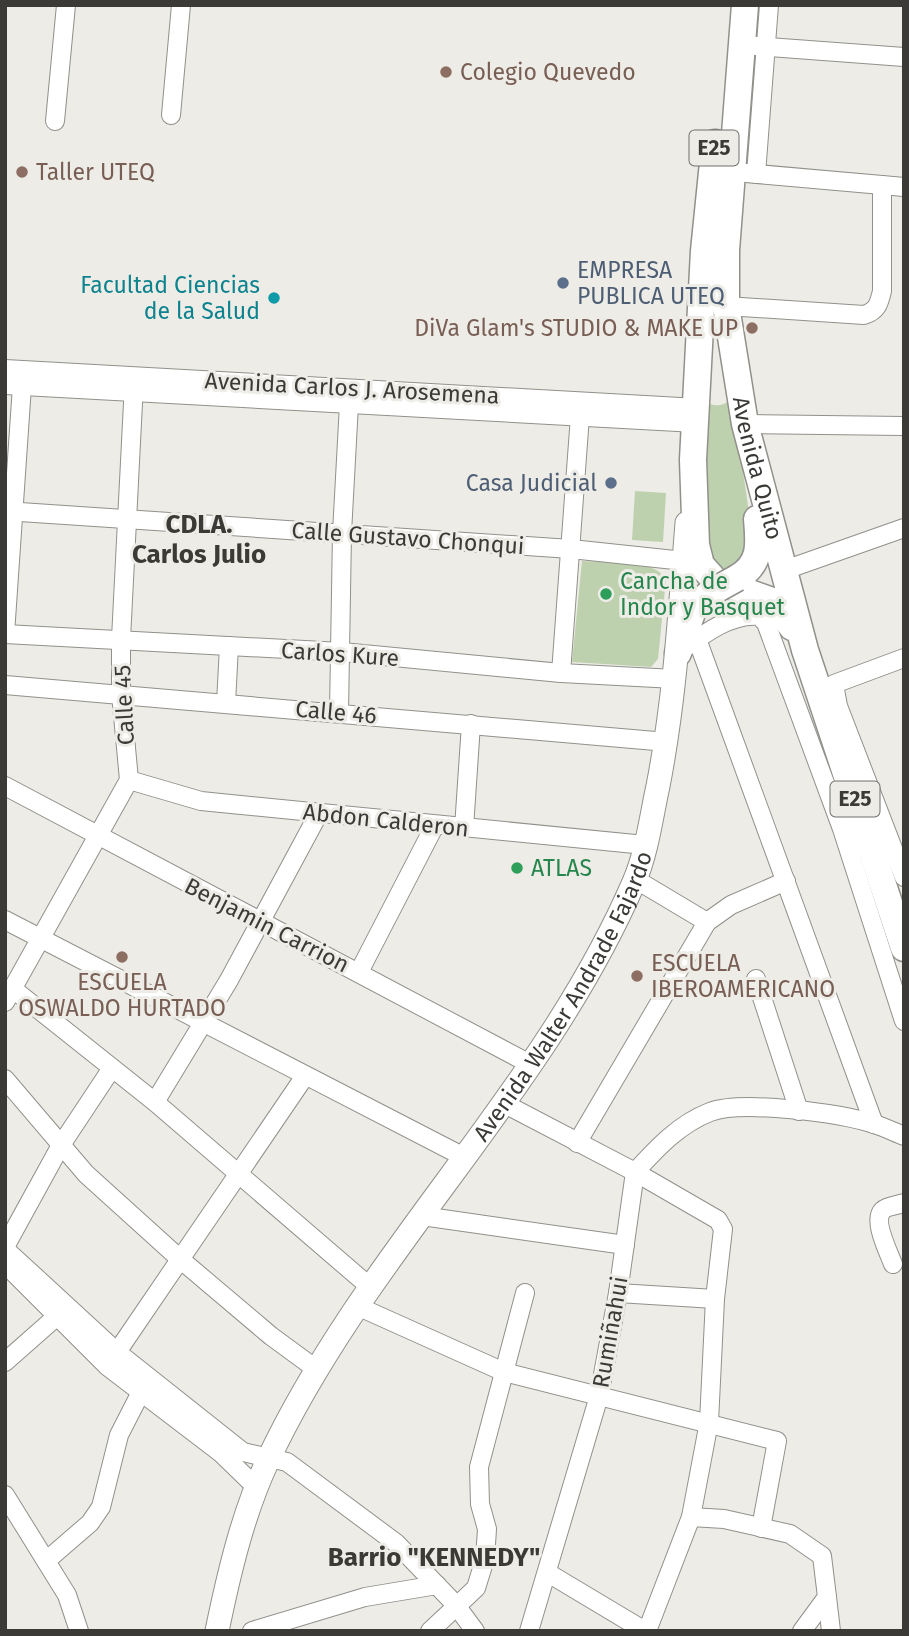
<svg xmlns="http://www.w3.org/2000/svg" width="909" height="1636" viewBox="0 0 909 1636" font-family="'Fira Sans',sans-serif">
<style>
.green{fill:#bed1af}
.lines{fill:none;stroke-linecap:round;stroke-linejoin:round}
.minor-casing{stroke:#91908a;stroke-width:20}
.major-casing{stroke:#91908a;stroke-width:25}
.highway-casing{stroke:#91908a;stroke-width:29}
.minor{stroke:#fff;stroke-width:18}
.major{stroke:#fff;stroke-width:23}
.highway{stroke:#fff;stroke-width:26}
.highway-bridge-casing{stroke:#91908a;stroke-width:29;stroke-linecap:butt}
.highway-bridge{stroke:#fff;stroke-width:26}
.education-dot{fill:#8d6e63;stroke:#edece6;stroke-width:2.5}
.service-dot{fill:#5c6f8a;stroke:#edece6;stroke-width:2.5}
.culture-dot{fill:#0f9aa8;stroke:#edece6;stroke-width:2.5}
.leisure-dot{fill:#2e9e5b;stroke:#edece6;stroke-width:2.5}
.labels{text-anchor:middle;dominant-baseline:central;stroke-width:6;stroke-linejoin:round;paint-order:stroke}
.shield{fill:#edece6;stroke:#706f6c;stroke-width:2}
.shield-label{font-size:21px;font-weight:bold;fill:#3b3a37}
.education-label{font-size:23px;fill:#785e54;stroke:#edece6;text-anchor:start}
.service-label{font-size:23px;fill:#4e5e75;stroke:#edece6;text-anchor:start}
.culture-label{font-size:23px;fill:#0d838f;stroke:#edece6;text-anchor:end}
.street-label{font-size:23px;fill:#3b3a37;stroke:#edece6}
.leisure-label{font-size:23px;fill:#27864d;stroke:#edece6;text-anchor:start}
.quarter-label{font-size:26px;font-weight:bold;fill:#3b3a37;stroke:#edece6}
</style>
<rect width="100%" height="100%" fill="#edece6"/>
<g class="green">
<path d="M732,398L754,546L727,576L711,566L704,547L707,403C717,407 724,406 732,398Z"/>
<path d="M635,491L666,493L663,542L632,540Z"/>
<path d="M582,561C605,563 652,557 666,579L658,659L651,667L572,662Z"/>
</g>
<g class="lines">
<defs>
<g id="minor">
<path d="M756,46L904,57"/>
<path d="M171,115L181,5"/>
<path d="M55,121L66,5"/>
<path d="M746,173L882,185"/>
<path d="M756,174L769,5"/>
<path d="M726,306L864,315C877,311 879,304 882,291V185L904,187"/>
<path d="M5,369L698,408"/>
<path d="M5,385L696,423"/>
<path d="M745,424L904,426"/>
<path d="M5,511L571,549L684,561"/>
<path d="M782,571L904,528"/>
<path d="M5,634L342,652L561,673L675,679"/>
<path d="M5,634L22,386"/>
<path d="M697,639L874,1124"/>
<path d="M679,652C701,636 730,613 759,616L766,623L842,829L904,1021"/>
<path d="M904,658L834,684L838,706L904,877"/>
<path d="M561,673L580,416"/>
<path d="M5,685L667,742"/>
<path d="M226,703L229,646"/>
<path d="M339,712L342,533L349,404"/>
<path d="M129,780L201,801L645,845"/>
<path d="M5,786L530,1064"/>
<path d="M464,828L471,724"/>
<path d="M5,920L464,1157"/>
<path d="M707,922L731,905L786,881"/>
<path d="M359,972L435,825"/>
<path d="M756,979L799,1111"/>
<path d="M13,989L155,1102L370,1287"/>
<path d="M5,1002L129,780L121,694V639L134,383"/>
<path d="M5,1079L86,1174L180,1259L271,1336L316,1369"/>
<path d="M155,1102L229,980L319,813"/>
<path d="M503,1103L635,1172L618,1293L599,1396L529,1631"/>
<path d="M577,1143L707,922L635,879"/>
<path d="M422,1216L625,1245"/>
<path d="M5,1247L61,1145L112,1068"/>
<path d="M5,1249L117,1352L243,1452L287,1462L396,1543L455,1604L475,1631"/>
<path d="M893,1264C889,1253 872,1220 883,1210C887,1206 898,1205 904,1203"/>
<path d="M10,1269L107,1366L221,1453L256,1487"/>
<path d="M618,1293L715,1299"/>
<path d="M357,1306L504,1372L777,1441L761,1528"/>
<path d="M117,1352L305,1076"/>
<path d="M5,1362L56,1317"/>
<path d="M5,1495L67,1595L79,1631"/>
<path d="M691,1517L724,1519L790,1534L822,1556L827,1597L802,1631"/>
<path d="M46,1561L90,1523L101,1507L119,1435L140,1394"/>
<path d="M548,1573L645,1631"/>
<path d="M827,1597L831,1631"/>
<path d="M252,1631L365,1597L437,1585"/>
<path d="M430,1631L476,1588L485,1559L487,1529L480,1504L479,1467L525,1293"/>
<path d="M647,1631L691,1517L709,1422L715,1299L723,1229L718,1220L635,1172C657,1148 679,1124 710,1112C742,1100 840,1113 874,1124C884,1127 894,1132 904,1136"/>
</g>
<g id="major">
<path id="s1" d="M217,1631C229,1573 243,1513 268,1460C366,1252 543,1093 634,882C647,852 651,818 658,786C675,699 680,611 687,523"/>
</g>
<g id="highway">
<path id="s2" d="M745,5L726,250V306L745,424L805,650L904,948"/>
<path d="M711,576L701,565L696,545L693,460L704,251L715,143"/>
<path d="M737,578C762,564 759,543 757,519"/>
<path d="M736,588L772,601L792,627"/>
<path d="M678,653L694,607L710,593"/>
</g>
</defs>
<use href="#minor" class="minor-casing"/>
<use href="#major" class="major-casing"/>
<use href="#highway" class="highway-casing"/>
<use href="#minor" class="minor"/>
<use href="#major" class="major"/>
<use href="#highway" class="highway"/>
<defs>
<path id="highway-bridge" d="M710,593L737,578"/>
</defs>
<use href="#highway-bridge" class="highway-bridge-casing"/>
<use href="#highway-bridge" class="highway-bridge"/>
</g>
<g class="education-dot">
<circle cx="446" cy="72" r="7"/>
<circle cx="22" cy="172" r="7"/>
<circle cx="752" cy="328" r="7"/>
<circle cx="122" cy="957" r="7"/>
<circle cx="637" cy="976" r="7"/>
</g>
<g class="service-dot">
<circle cx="563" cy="283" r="7"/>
<circle cx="611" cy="483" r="7"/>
</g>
<circle class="culture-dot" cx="274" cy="298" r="7"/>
<g class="leisure-dot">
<circle cx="606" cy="594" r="7"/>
<circle cx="517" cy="868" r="7"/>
</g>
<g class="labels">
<g class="shield">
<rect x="689.5" y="130.5" width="49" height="35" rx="5"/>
<rect x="830.5" y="781.5" width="49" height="35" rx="5"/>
</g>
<g class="shield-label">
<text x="714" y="148">E25</text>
<text x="855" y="799">E25</text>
</g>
<g class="education-label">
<text x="460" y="72">Colegio Quevedo</text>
<text x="36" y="172">Taller UTEQ</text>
<text x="738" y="328" text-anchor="end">DiVa Glam's STUDIO &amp; MAKE UP</text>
<text x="651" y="963">ESCUELA<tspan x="651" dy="26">IBEROAMERICANO</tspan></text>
<text x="122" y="982" text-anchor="middle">ESCUELA<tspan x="122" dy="26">OSWALDO HURTADO</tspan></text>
</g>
<g class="service-label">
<text x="577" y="270">EMPRESA<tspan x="577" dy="26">PUBLICA UTEQ</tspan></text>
<text x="597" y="483" text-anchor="end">Casa Judicial</text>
</g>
<g class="culture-label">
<text x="260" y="285">Facultad Ciencias<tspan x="260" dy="26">de la Salud</tspan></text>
</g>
<g class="street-label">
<text transform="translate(352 388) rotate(3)">Avenida Carlos J. Arosemena</text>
<text stroke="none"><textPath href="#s2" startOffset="467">Avenida Quito</textPath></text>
<text transform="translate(408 538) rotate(4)">Calle Gustavo Chonqui</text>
<text transform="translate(340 654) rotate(4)">Carlos Kure</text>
<text transform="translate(124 705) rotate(-93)">Calle 45</text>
<text transform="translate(336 712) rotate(5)">Calle 46</text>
<text transform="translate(386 820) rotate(6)">Abdon Calderon</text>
<text transform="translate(267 925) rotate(27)">Benjamin Carrion</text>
<text stroke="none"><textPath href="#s1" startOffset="730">Avenida Walter Andrade Fajardo</textPath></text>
<text transform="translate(610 1332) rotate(-80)">Rumiñahui</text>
</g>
<g class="leisure-label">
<text x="620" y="581">Cancha de<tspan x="620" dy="26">Indor y Basquet</tspan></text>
<text x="531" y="868">ATLAS</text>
</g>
<g class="quarter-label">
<text x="199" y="524">CDLA.<tspan x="199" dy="30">Carlos Julio</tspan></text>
<text x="434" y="1557">Barrio "KENNEDY"</text>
</g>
</g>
<rect width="909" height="1636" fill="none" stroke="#3b3a37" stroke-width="14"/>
</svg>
